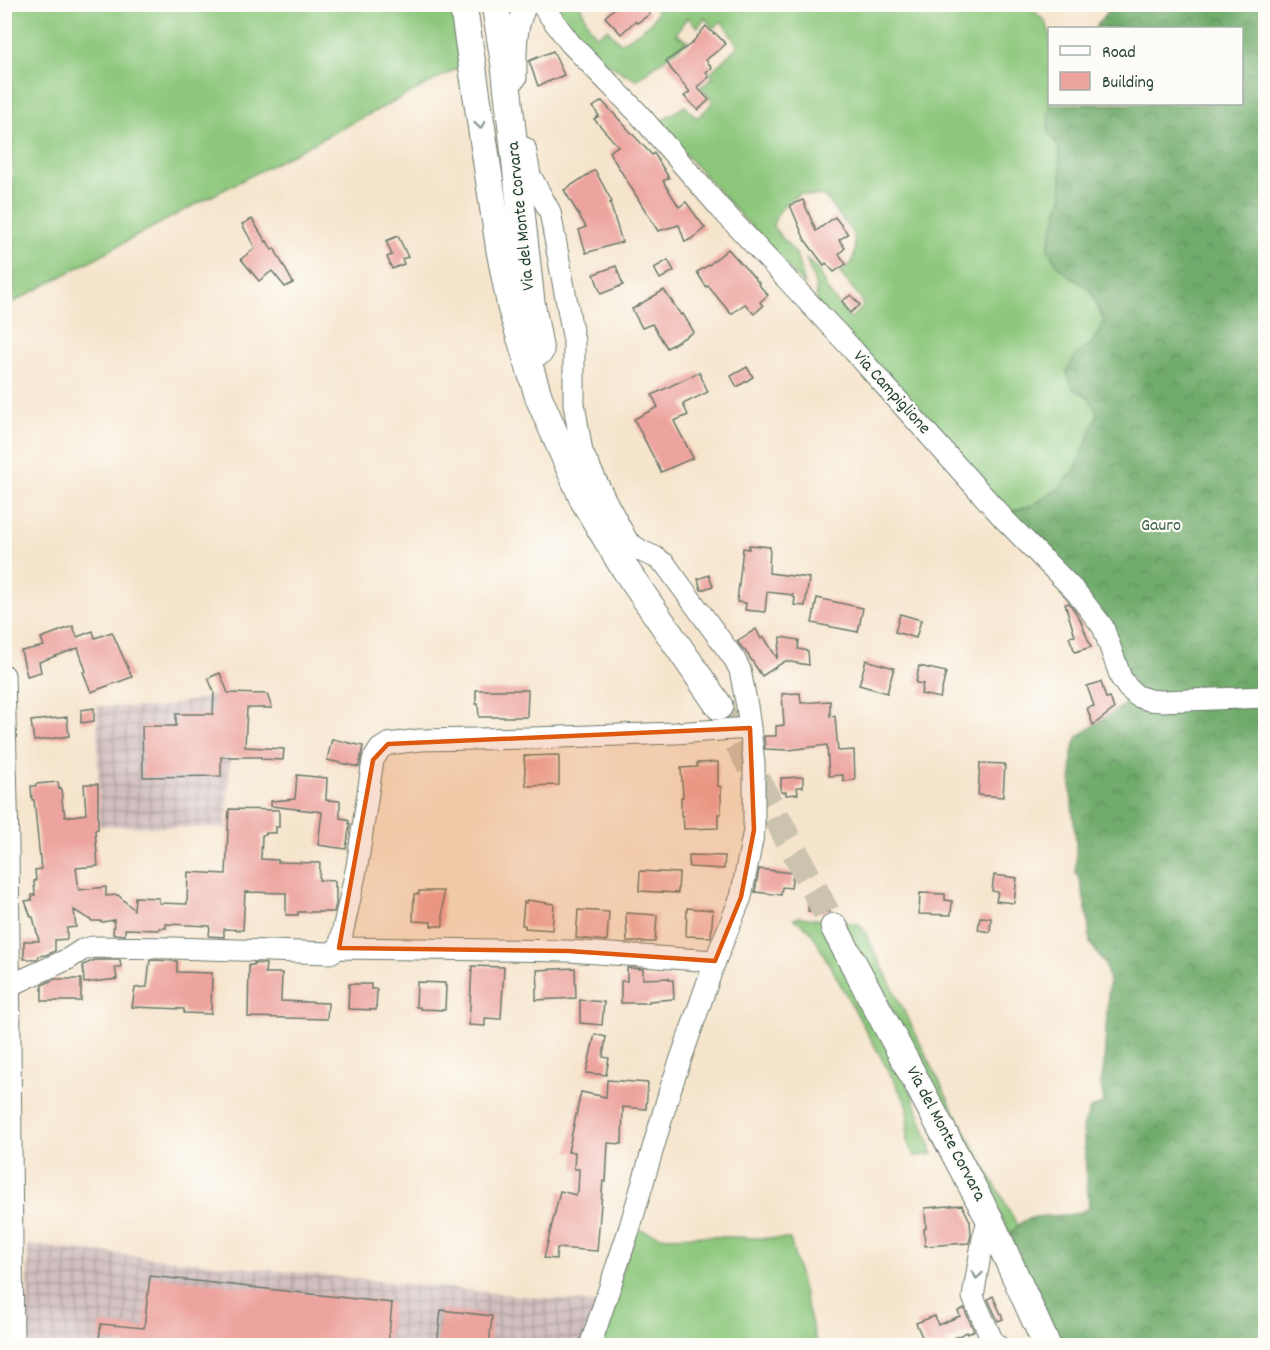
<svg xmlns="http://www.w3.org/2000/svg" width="1270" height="1350" viewBox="0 0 1270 1350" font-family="Dekko,sans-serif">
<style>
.industrial{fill:url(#industrial-grid)}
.grass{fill:#8cc77c;stroke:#568258;stroke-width:1.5}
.forest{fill:url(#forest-crowns);stroke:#487450;stroke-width:1.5}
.building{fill:#eda49f}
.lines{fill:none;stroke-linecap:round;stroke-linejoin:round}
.major-tunnel{stroke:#cbc3ae;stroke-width:27;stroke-dasharray:27 14;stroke-linecap:butt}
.minor-casing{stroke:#6a786a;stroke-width:23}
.major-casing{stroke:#6a786a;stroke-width:29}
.minor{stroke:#fff;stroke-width:21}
.major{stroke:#fff;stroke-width:27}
.oneway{stroke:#8f9e9a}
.marked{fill:#de580e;fill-opacity:0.2;stroke:#de580e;stroke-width:4.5;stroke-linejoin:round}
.labels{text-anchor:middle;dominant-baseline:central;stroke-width:4.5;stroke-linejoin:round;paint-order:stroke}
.street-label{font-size:18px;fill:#1f3d34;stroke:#fdfcf7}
.park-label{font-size:18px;fill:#3a6046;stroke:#fdfcf7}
</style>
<defs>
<pattern id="industrial-grid" width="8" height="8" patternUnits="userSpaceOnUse" patternTransform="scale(1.5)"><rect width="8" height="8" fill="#d2bfbf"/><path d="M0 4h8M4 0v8" fill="none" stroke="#aa9c9c"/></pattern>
<pattern id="forest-crowns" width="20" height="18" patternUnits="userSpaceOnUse" patternTransform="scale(1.5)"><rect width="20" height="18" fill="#71ac6c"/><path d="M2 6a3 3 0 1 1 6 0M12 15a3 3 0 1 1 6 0" fill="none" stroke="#5c8d5a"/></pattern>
</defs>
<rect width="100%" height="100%" fill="#fdfcf7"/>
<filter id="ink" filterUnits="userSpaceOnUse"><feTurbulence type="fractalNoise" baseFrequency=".0167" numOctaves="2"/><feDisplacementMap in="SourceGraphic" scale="12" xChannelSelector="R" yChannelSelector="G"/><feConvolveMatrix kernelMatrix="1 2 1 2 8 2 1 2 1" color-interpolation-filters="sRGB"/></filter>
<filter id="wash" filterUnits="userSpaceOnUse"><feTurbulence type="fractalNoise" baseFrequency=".008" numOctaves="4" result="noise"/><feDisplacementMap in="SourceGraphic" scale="24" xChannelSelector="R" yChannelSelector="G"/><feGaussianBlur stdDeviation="1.35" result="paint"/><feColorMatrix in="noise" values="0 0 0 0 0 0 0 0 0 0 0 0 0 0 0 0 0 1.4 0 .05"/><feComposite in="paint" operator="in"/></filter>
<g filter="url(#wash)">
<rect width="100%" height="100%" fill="#f6e5cd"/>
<g class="industrial">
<path d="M234,691L226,828L99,826L97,706L158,708Z"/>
<path d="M28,1245L535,1297L600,1304L583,1345H28Z"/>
</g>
<g class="grass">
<path d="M578,4L580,5C586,18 587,26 597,36L607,29L620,43C630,38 653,25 656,14C658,10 656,9 655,4H1026L1046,22L1050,35V104H1052L1048,114L1049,132L1059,148L1063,195L1052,231L1048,249L1058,266L1072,278L1090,289L1104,322L1092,343L1077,355L1073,388L1089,397L1099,413L1076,469L1059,488L1032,506L1006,513L817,304L816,287L806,258L818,270L827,290L850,319L863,307L861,298L840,273L852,263L855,251L854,235L828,200L822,195L811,196L801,193C789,199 775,212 773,227L796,254L805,286L657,123L685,106L697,118L708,108L713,101L701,87L713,77L710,73L738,46L722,21L713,28L705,18L698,27L687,17L676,34L688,41L636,80L596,57L549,5Z"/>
<path d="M10,5H456L464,65L179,213L14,302Z"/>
<path d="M799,917L859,924L863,929L952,1107L1018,1226L1010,1234L946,1107L865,961L933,1154L914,1156L907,1141L908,1106L818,944L810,930L794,919Z"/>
<path d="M637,1229L665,1237L698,1236L790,1239L817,1345L595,1346Z"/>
</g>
<path class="forest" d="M1113,5H1265V1345L1095,1346L1093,1344L1088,1345H1058L1010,1234C1015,1230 1018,1224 1024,1221C1041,1211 1068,1221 1089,1208L1083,1127L1090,1109L1104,1103L1101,1084L1104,1064L1109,981L1105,964L1090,943L1088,918L1080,880L1076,873V841L1071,793L1072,753L1077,738L1087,730L1124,705L1134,681L1006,513L1032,506L1059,488L1076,469L1098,413L1089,397L1073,388L1066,371L1077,355L1092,343L1104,322L1090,289L1072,278L1058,266L1048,249L1052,231L1063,195L1059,148L1049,132L1048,114L1052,104H1242V28H1095Z"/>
<g id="blocks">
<g class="building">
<path d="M619,4H643L650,14L637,23L635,21L621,34L605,17Z"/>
<path d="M706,26L714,34L715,33L726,44L706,60L712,68L706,72L709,77L697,87L709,100L698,110L684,96L690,92L671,69L666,61L691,44Z"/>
<path d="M553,51L564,75L538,86L529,61Z"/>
<path d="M602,101L652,155L654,153L669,178L663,181L679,207L686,202L705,228L691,239L685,242L679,225L658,231L609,152L618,146L594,119L599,116L593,107Z"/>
<path d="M595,170L612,202L610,203L622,242L586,253L579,230L586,227L564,190Z"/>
<path d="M803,200L816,231L835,217L848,234L839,240L845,248L839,254L846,264L834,272L826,263L824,265L805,240L790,205Z"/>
<path d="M252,219L266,242L267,241L272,250L274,248L293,283L285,287L272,271L259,281L241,259L255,248L242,224Z"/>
<path d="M398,236L408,257L402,259L404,264L392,269L387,257L392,255L386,241Z"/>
<path d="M728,249L759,283L758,284L768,295L760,302L763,306L754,314L745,304L731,314L708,286L706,287L697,272L709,265Z"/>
<path d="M668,260L674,271L660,279L654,268Z"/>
<path d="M616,266L623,285L601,294L594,274Z"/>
<path d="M664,290L681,315L683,314L694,332L667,348L652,324L642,328L632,309Z"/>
<path d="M851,295L860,305L850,313L842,301Z"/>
<path d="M747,367L753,377L737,387L731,376Z"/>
<path d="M699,372L708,392L683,404L688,415L674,421L693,458L661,472L634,419L658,407L652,395Z"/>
<path d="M749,545L770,547L769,573L809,578L805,606L794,605L795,598L793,597V595L767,592L765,612L745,610L746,603L737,602L743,548L749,549Z"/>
<path d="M709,575L713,586L701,590L698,579Z"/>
<path d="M817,598L863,608L858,632L812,623Z"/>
<path d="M1069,603L1080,619L1091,647L1075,652L1069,637L1075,636L1065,604Z"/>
<path d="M900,614L921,620L916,638L895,632Z"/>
<path d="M73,626L77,637L93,631L95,638L112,632L132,677L91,692L83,672L86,671L78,648L39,662L41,672L27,676L21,651L44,646L41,638Z"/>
<path d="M756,629L761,639L764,637L777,658L781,637L799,640L798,649L808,651L809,665L785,661L762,676L744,649H743L737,641Z"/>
<path d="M866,660L894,668L887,693L859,685Z"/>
<path d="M919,666L946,672L940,698L921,694L923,684L916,683Z"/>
<path d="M220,673L228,693L267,694L272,708H247L245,747L284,749L283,760L261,759V757H221V776L143,777L142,726H176V714H213L214,692L208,678Z"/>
<path d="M1101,682L1106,698L1110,697L1114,709L1093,725L1087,708L1094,706L1087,686Z"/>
<path d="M476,690H528L527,717H479L478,704H476Z"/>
<path d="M800,693L801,703L830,701V717L835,716L838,751L854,750L855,780L843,781V775L829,776L827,745L789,750L765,749L764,736H776V726L784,725L782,694Z"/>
<path d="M94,708V721L81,723V710Z"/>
<path d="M67,717L69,736L34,741L31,721Z"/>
<path d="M332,739L363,746L359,767L327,760Z"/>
<path d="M559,755V785L526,786L524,756Z"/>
<path d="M718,762V786L721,787V814H718V828L684,829L683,816H681V797H683L681,768L697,767V763Z"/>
<path d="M980,763L1005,764L1003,797L978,795Z"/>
<path d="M297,775L327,778L326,800L340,801V818L347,819V820L349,821V824H350L346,849L318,845L322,812L271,806V801L295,799Z"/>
<path d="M803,777V787H797L798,794L786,795V792H781V778Z"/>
<path d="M58,782L59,789L61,788L63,809H64L65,817L86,814L84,784H98V829L95,830L98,866L76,868L79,890L106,887V896L118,895L134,910L135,897L159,898V903L187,904L188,872L226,874L229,809L279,810V827H276V833H266V835H262L261,859L278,860V862L320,863L319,880L335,881V887H336V904L334,912H298V915H286V893L245,892L243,930L224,929V937L209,936L210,926L166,924V928H159V930L125,929V935L113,934L114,920L103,922L99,921H92L74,910L76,927L67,928V939L55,940V951L46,955L39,956L38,959H24V941H39L33,917H31L25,901L32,900V895H35L34,881H36L35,870L41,869L34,800H32L31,786H36V784Z"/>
<path d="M689,855L725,856L724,869L689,867Z"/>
<path d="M759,869L793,873L791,888L782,887L781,895L755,892Z"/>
<path d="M640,871L679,873L678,893L639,891Z"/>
<path d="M994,875L1017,878L1014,903L996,901L998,892L992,891Z"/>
<path d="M419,891H443V926H431V922L413,921L414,894H419Z"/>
<path d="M920,893L945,894V900L952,901L951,915L919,914Z"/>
<path d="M809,898L830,900L829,912L808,911Z"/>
<path d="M527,900L554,904L552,930L525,928V925H522L524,902L526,903Z"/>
<path d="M687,908L713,910L711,937L686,936Z"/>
<path d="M578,910L609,912L607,941L576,938Z"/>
<path d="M626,913L657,915L655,942H627Z"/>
<path d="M980,917L991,918L990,932L978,930Z"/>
<path d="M95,960H120L121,967H115L117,979L84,983L83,965Z"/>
<path d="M150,960L177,961V972L212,973L211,1014L184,1013V1009L132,1007L135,988L147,987Z"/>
<path d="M254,963L266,964L265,973H282L281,1001L328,1003L327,1019L248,1017L249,965H254Z"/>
<path d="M472,966L504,967L501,1019L485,1018V1026L469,1025Z"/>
<path d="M575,968L576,998L536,1000V988H538L537,970Z"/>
<path d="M627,968L643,969V979L669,978V980H673L674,999L649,1001V1003H621V981H627Z"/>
<path d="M55,979H81V1001H42V985Z"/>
<path d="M417,982L445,983V986H446L445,1010L420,1009V1007H416Z"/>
<path d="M349,984H371V989H377L376,1010L348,1009Z"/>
<path d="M580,1000L604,1002L602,1025L580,1023Z"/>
<path d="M595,1034L606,1037L603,1057L609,1058L606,1075L586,1073Z"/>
<path d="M607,1080L648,1083L646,1109L623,1107L622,1144L608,1143L606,1182L603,1181L597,1251L557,1248L556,1259L544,1258L560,1191L576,1195L577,1192H578L579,1169H574L575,1152H568L581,1092L606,1097Z"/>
<path d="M962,1205L970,1221L971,1235L969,1243L925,1246L924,1229L926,1228L925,1208Z"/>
<path d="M150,1276L392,1303L388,1346H124L125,1343L99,1340L101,1324L144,1328Z"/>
<path d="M993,1296L1003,1319L998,1321L988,1299Z"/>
<path d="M964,1308L974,1331L968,1334L967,1332L945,1342L947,1346H926L916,1323L935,1316L938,1325L960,1316L958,1311Z"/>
<path d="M441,1310L492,1316L489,1346H437Z"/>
</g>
</g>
</g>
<g filter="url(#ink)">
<use href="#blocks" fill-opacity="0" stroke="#6a786a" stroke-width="1.5"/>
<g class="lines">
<path class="major-tunnel" d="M719,707L834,927"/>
<defs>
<g id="minor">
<path d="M541,4L570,43L638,113L721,209L854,351L1005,520L1076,592L1103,627L1121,678L1128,688L1137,696L1149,700L1161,701L1266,697"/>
<path d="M516,78C516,55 514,26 527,4"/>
<path d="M525,148L530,175L550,212L574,341V404L582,452L608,505L628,542L641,551L655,557L665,564L735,660L740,670L747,706L750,728L754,763V830L741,897L715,961L670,1090L629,1230L590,1346"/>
<path d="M4,675L8,845L13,1346"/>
<path d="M339,948L357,866L373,760L380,749L388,744L420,740L533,738L675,733L750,728"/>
<path d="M9,986L68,959L82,950L93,947L173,948L330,953L339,948L568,951L715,961"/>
<path d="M989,1218L983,1238L973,1297L994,1344L998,1346"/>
</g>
<g id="major">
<path d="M463,4L500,251L511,307L539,398L584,501L621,563L719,706"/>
<path d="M495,4L505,66L531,302L540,351"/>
<path d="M834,927L989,1218L1047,1346"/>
</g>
</defs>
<use href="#minor" class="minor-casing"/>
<use href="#major" class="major-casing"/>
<use href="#minor" class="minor"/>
<use href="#major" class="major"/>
</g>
<defs><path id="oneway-chevron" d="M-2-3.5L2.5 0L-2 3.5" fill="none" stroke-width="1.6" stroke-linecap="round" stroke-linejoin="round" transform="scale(1.5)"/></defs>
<g class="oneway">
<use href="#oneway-chevron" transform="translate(480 125) rotate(82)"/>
<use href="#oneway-chevron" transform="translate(977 1275) rotate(99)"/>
</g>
</g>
<path class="marked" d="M750,728L754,830L741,897L715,961L568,951L339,948L373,760L388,744Z"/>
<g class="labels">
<g class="street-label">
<text transform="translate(522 216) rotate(-96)">Via del Monte Corvara</text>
<text transform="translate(891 393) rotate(48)">Via Campiglione</text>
<text transform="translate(945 1134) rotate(62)">Via del Monte Corvara</text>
</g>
<g class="park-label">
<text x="1161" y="526">Gauro</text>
</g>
</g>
<rect width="1270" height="1350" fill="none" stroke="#fdfcf7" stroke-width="24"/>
<rect x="1048" y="27" width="195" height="78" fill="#fdfcf7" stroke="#a4b0a9" stroke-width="1.5"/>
<rect x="1060" y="46" width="30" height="9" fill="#ffffff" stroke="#a4b0a9" stroke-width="1.5"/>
<text x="1102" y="57" font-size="18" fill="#1f3d34">Road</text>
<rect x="1060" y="72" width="30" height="18" fill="#eda49f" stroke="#a4b0a9" stroke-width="1.5"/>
<text x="1102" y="87" font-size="18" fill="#1f3d34">Building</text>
</svg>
